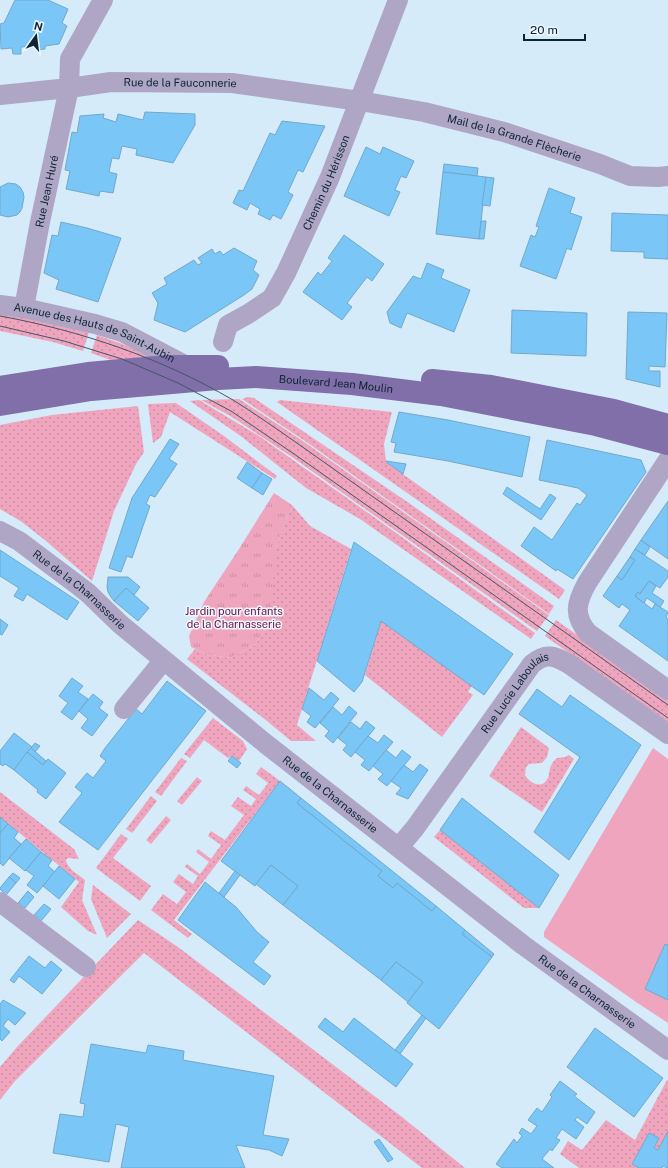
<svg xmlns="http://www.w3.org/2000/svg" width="668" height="1168" viewBox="0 0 668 1168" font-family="'Public Sans',sans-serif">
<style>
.grass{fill:url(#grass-dots)}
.park{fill:url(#park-tufts)}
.pitch{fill:#efa5be}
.building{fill:#7ac7f7;stroke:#71a8cc}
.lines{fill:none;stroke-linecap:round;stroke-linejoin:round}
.minor{stroke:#afa6c6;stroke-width:20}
.major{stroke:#806fa8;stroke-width:22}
.tram{stroke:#415866;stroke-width:1}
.labels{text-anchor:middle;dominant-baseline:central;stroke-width:3;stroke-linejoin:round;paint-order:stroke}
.street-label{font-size:11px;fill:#0d2432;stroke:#ebf6fe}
.park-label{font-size:11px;fill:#70113f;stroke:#ebf6fe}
</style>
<defs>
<pattern id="grass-dots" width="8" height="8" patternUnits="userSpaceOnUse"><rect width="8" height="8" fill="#efa5be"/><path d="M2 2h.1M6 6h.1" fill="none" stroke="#cc8ea4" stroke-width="1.8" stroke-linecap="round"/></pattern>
<pattern id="park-tufts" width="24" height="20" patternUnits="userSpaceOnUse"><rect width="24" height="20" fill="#efa5be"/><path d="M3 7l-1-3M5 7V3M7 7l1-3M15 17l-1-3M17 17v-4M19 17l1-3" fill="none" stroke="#cc8ea4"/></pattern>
</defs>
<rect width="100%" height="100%" fill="#d5ebfa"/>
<g class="grass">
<path d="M0,311L89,332L83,351L53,342L0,331Z"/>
<path d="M97,335L156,356L113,361L91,353Z"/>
<path d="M248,397L254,398L409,503L554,606L549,614L305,441L242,399Z"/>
<path d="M239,399L300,439L549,615L537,631L292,457L232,417L201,400Z"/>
<path d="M199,400L259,436L381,522L535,633L531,639L360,519L306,488L242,437L190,401Z"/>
<path d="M280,400L392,412L384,444L386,462L565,590L559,599L277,402Z"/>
<path d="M176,403L224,436L277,476L275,479L170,412L161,437L153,443L148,404Z"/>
<path d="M138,406L144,452L136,464L114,511L92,581L46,541L22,522L0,509V425L52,415Z"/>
<path d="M292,505L310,526L351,549L297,725L316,741H291L267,721L187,659L195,649L206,654L230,658L255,645L268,625L275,549Z"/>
<path d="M556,620L668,699V723L545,636Z"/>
<path d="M381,621L472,686L468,692L473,695L442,737L365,675Z"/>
<path d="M213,718L243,741L247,749L239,761L232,756L228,758L204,740L190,758L184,754Z"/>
<path d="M521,727L549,748L547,757L542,763L529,764L526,767L525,775C529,782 540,789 546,781C552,773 546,768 557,758L565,757L569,755L574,759L542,812L489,776Z"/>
<path d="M181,758L187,761L161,796L155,792Z"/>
<path d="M261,767L280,781L174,920L192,934L188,938L151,910L163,894L177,904L186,892L173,882L179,874L193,884L198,876L185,867L187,864L200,874L209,862L196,852L198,849L211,859L221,845L208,836L211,831L225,840L244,815L231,806L238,797L251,806L256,799L243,790L246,786L259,795L268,783L256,774Z"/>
<path d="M197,777L202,781L182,805L177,801Z"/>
<path d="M0,792L74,849L79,859L68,858L66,860C67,869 78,874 85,880L82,900L97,935L88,931L61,907L79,882L0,817Z"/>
<path d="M151,796L157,801L132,833L126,829Z"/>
<path d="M166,816L171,820L151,844L146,840Z"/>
<path d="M440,830L539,908H524L434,837Z"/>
<path d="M121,834L128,839L113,858L151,886L140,901L96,868Z"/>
<path d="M93,885L131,914L107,938L91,899Z"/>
<path d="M138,920L178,947L402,1117L465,1168H422L144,953L15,1081L0,1100V1067L17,1047Z"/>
<path d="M667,1080L668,1081V1131L658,1150L654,1148L659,1138L649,1133L632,1164L639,1168H579L560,1154L568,1141L582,1150L606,1120L635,1140Z"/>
</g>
<path class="park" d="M274,493L292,505L275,549V567L268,625L255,645L230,658L206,654L191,647L189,636L204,602L239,549Z"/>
<path class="pitch" d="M653,748L668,759V1023L636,1002L544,937V932Z"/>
<g class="building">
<path d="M15,0H48L68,9L62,23L67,26L59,44L45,46V49L36,50V46L21,47V54H13L12,48L1,49L0,24L4,23Z"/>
<path d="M145,112L195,114V125L173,163L136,155L137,149L122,146L119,159L112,158L109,172L117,174L113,193L100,191L99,196L66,189L70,171L65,170L72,132L77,133L80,116L104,114L103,118L116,122L118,114L143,120Z"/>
<path d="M282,121L325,126L303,172L298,170L288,192L293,195L281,219L273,215L270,220L258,214L260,209L250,203L247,210L233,203L239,190L243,191L270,133L275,135Z"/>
<path d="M366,147L380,154L383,147L414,161L406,178L401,176L395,190L400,192L389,216L344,196Z"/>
<path d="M444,164L478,168L477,176L443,172Z"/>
<path d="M443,172L486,177L479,239L436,234Z"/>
<path d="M486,177L494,178L490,206L482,205Z"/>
<path d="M8,183L16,184L20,187L23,192L24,197L22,208L20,212L17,215L8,217L0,215V187Z"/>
<path d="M549,188L575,198L570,213L582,217L571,250L567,248L556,279L520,266L531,235L535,237L539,227L536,226Z"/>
<path d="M612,213L668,215V259L644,258V252L611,251Z"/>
<path d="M481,221H486L484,239H479Z"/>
<path d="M61,222L87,228L121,238L98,302L56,289L59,280L44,273L52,235L58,236Z"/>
<path d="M344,235L384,264L372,281L367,277L347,303L352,307L342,320L303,292L318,272L321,275L332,261L328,258Z"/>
<path d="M234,248L257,261L253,270L259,275L252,289L244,295L185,332L154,320L158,303L152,293L167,284L164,278L194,260L198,265L202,263L198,258L212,249L215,254L220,251L223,255Z"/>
<path d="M427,263L444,270L441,278L470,290L454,332L407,313L401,328L390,323L387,312L413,276L421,279Z"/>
<path d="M512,310L587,313L586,356L511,353Z"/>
<path d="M628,312L667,313L665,367L649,366V371H660V387L626,379Z"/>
<path d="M399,412L448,420L530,437L522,477L448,461L394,452L396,443L391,442Z"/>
<path d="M170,439L179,444L169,459L177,464L155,497L150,495L146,504L150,506L132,558L127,556L121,572L109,568L132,498Z"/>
<path d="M547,440L641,460L646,472L573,579L557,569L556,571L521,546L534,527L552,540L577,503L580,505L587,495L578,488L539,480Z"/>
<path d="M386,461L406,464L403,474L386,462Z"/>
<path d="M247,462L262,473L252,488L237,478Z"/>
<path d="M262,473L272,479L263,495L252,488Z"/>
<path d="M507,487L540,509L550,494L556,498L541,520L503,494Z"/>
<path d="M668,501V559L641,540Z"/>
<path d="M641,540L650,547L645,555L635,549Z"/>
<path d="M354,542L513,654L484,695L381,621L362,682L354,692L317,661Z"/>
<path d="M635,549L668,571V577L660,588L649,581L640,594L638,592L635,596L652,609L655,604L668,612L666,618L668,619V661L619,626L630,610L622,604L619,608L603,596L617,576L622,580L635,560L630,557Z"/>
<path d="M0,550L79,602L67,620L27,594L23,601L14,596L19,588L0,576Z"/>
<path d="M630,557L635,560L622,580L617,576Z"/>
<path d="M108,577H128L140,587L134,595L126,588L114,601L111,597L108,592L107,587Z"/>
<path d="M649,581L656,586L652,593L664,601L660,607L647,598L644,603L635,596L638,592L640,594Z"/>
<path d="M126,588L149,608L138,621L114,601Z"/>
<path d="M0,619L8,625L2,635L0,634Z"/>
<path d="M72,678L83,686L78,692L88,699L72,720L61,712L68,703L59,696Z"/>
<path d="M167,681L206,711L98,850L59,822L82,793L75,787L87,773L93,778L106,761L100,756L105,748L136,709L142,714Z"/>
<path d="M309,688L324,700L331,692L339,699L315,728L307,722L311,716L302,709Z"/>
<path d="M537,689L562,707L570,695L641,745L569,860L534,832L580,757L519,714Z"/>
<path d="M93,694L103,702L99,708L108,715L92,736L81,728L88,719L79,711Z"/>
<path d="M349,706L357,713L333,743L325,736L329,731L320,723L333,707L342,715Z"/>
<path d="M366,721L375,728L351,757L343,750L347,745L338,738L351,722L360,729Z"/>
<path d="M14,733L32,747L14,770L5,764L3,766L0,764V751Z"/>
<path d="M384,735L393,742L369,771L361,765L365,760L355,752L368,736L378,743Z"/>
<path d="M35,743L40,746L35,752L31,748Z"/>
<path d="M31,748L46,761L43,765L27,752Z"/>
<path d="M386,750L396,758L402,750L411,757L387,786L378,779L383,774L373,766Z"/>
<path d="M27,752L43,765L48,759L66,773L46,799L37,792L38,790L14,770Z"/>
<path d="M232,756L241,763L237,768L228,761Z"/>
<path d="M420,764L428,770L408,799L396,794L401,788L391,781L404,765L413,772Z"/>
<path d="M280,781L301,798L297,803L382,871L378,876L393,888L397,883L432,911L436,906L465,930L462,934L492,957L439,1029L407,1003L423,982L396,962L381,980L283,905L298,886L271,865L255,886L221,861Z"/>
<path d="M301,798L436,906L432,911L397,883L393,888L378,876L382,871L297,803Z"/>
<path d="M462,798L559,875L539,908L440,830Z"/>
<path d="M0,817L8,824L0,833Z"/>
<path d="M8,824L18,832L14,838L21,844L3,866L0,863V833Z"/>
<path d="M26,839L41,852L25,871L9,858Z"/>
<path d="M41,852L52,860L48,866L55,872L37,893L27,885L34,876L26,870Z"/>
<path d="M271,865L298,886L283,905L256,884Z"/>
<path d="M59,866L75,879L59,899L43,886Z"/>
<path d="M235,871L240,875L224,897L219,893Z"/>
<path d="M13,873L20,878L16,883L9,877Z"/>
<path d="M9,877L16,883L6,895L0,889V888Z"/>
<path d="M205,882L236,907L257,932L269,942L253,962L271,976L264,985L178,920Z"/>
<path d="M28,891L34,897L25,908L18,903Z"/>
<path d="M44,904L51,909L41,921L34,915Z"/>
<path d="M465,930L494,954L492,957L462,934Z"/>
<path d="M665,944L668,945V1000L645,989Z"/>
<path d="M29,956L45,968L51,961L62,970L42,994L19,976L14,983L10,980Z"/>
<path d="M396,962L423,982L408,1002L381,980Z"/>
<path d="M3,1000L26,1013L15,1025L8,1019L3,1026L10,1032L2,1041L0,1039V1004Z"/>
<path d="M422,1015L426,1018L400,1054L395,1050Z"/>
<path d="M325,1018L343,1032L354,1018L413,1064L396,1087L318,1027Z"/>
<path d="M595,1028L663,1078L634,1117L567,1067Z"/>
<path d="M91,1044L146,1053L148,1045L184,1051L183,1060L274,1076L263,1135L289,1139L282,1156L269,1150L236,1145L245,1168H121L129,1127L116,1124L109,1162L53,1153L60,1114L83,1117L85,1104L80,1103Z"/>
<path d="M560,1081L577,1094L574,1096L595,1112L587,1124L577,1117L575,1120L584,1127L576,1139L562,1129L556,1138L560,1140L552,1151L550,1149L542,1159L554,1168H502L496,1164L514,1139L517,1143L522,1136L519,1133L522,1128L531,1134L537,1126L528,1120L537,1108L542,1112L552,1097L550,1095Z"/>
<path d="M668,1131V1166L667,1168L663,1166L662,1168H639L632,1164L649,1133L659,1138L654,1148L658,1150Z"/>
<path d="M379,1139L393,1159L388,1162L374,1142Z"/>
</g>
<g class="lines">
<g class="minor">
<path id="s1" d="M0,95L69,88L111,82L232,83L360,101L424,112L504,132L600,164L630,176L658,177L668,176"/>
<path id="s2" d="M0,305L24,308L95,324L122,332L187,366"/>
<path id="s3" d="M24,308L40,222L69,88L70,59L103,0"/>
<path id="s4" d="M223,342L228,325L248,314L272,298L286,273L330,177L398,0"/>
<path d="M668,460L587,583C576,603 573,615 588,633L668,690"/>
<path id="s5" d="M0,531L19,541L79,586L88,593L120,624L266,744L523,945L668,1050"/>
<path d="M124,709L163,661"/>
<path id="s6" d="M399,847L415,828L532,664C546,652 555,656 569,664L668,734"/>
<path d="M0,902L86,967"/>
</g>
<g class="major">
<path d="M432,380L491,386L614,410L668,425"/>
<path d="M0,387L88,373L167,366H218"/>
<path id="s7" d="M0,405L91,390L218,379L256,377L352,384L441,395L596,425L668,444"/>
</g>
<g class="tram">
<path d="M0,316C82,331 161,358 233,400C254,413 274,427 294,441L668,705"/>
<path d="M0,326L64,341L122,359L178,383L231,411L297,456L668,718"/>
</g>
</g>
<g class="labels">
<g class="street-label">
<text stroke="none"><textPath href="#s1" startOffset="181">Rue de la Fauconnerie</textPath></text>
<text stroke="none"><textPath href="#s1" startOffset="521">Mail de la Grande Flècherie</textPath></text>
<text stroke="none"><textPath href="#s4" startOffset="197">Chemin du Hérisson</textPath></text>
<text stroke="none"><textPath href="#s3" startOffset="119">Rue Jean Huré</textPath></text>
<text stroke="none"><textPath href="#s2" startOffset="99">Avenue des Hauts de Saint-Aubin</textPath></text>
<text stroke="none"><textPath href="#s7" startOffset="338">Boulevard Jean Moulin</textPath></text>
<text stroke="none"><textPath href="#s5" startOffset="99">Rue de la Charnasserie</textPath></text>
<text stroke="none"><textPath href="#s6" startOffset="194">Rue Lucie Laboulais</textPath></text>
<text stroke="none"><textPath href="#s5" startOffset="423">Rue de la Charnasserie</textPath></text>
<text stroke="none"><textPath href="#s5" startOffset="747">Rue de la Charnasserie</textPath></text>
</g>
<g class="park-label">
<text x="234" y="611">Jardin pour enfants<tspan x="234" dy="13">de la Charnasserie</tspan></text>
</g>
</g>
<g transform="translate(36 36) rotate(14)" stroke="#ebf6fe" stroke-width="3" paint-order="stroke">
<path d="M0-3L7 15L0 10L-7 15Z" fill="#0d2432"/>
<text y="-6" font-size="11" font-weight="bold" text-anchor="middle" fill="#0d2432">N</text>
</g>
<path d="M524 34v6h61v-6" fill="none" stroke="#0d2432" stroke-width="2"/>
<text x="530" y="34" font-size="12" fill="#0d2432" stroke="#ebf6fe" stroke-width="3" paint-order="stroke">20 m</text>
</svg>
